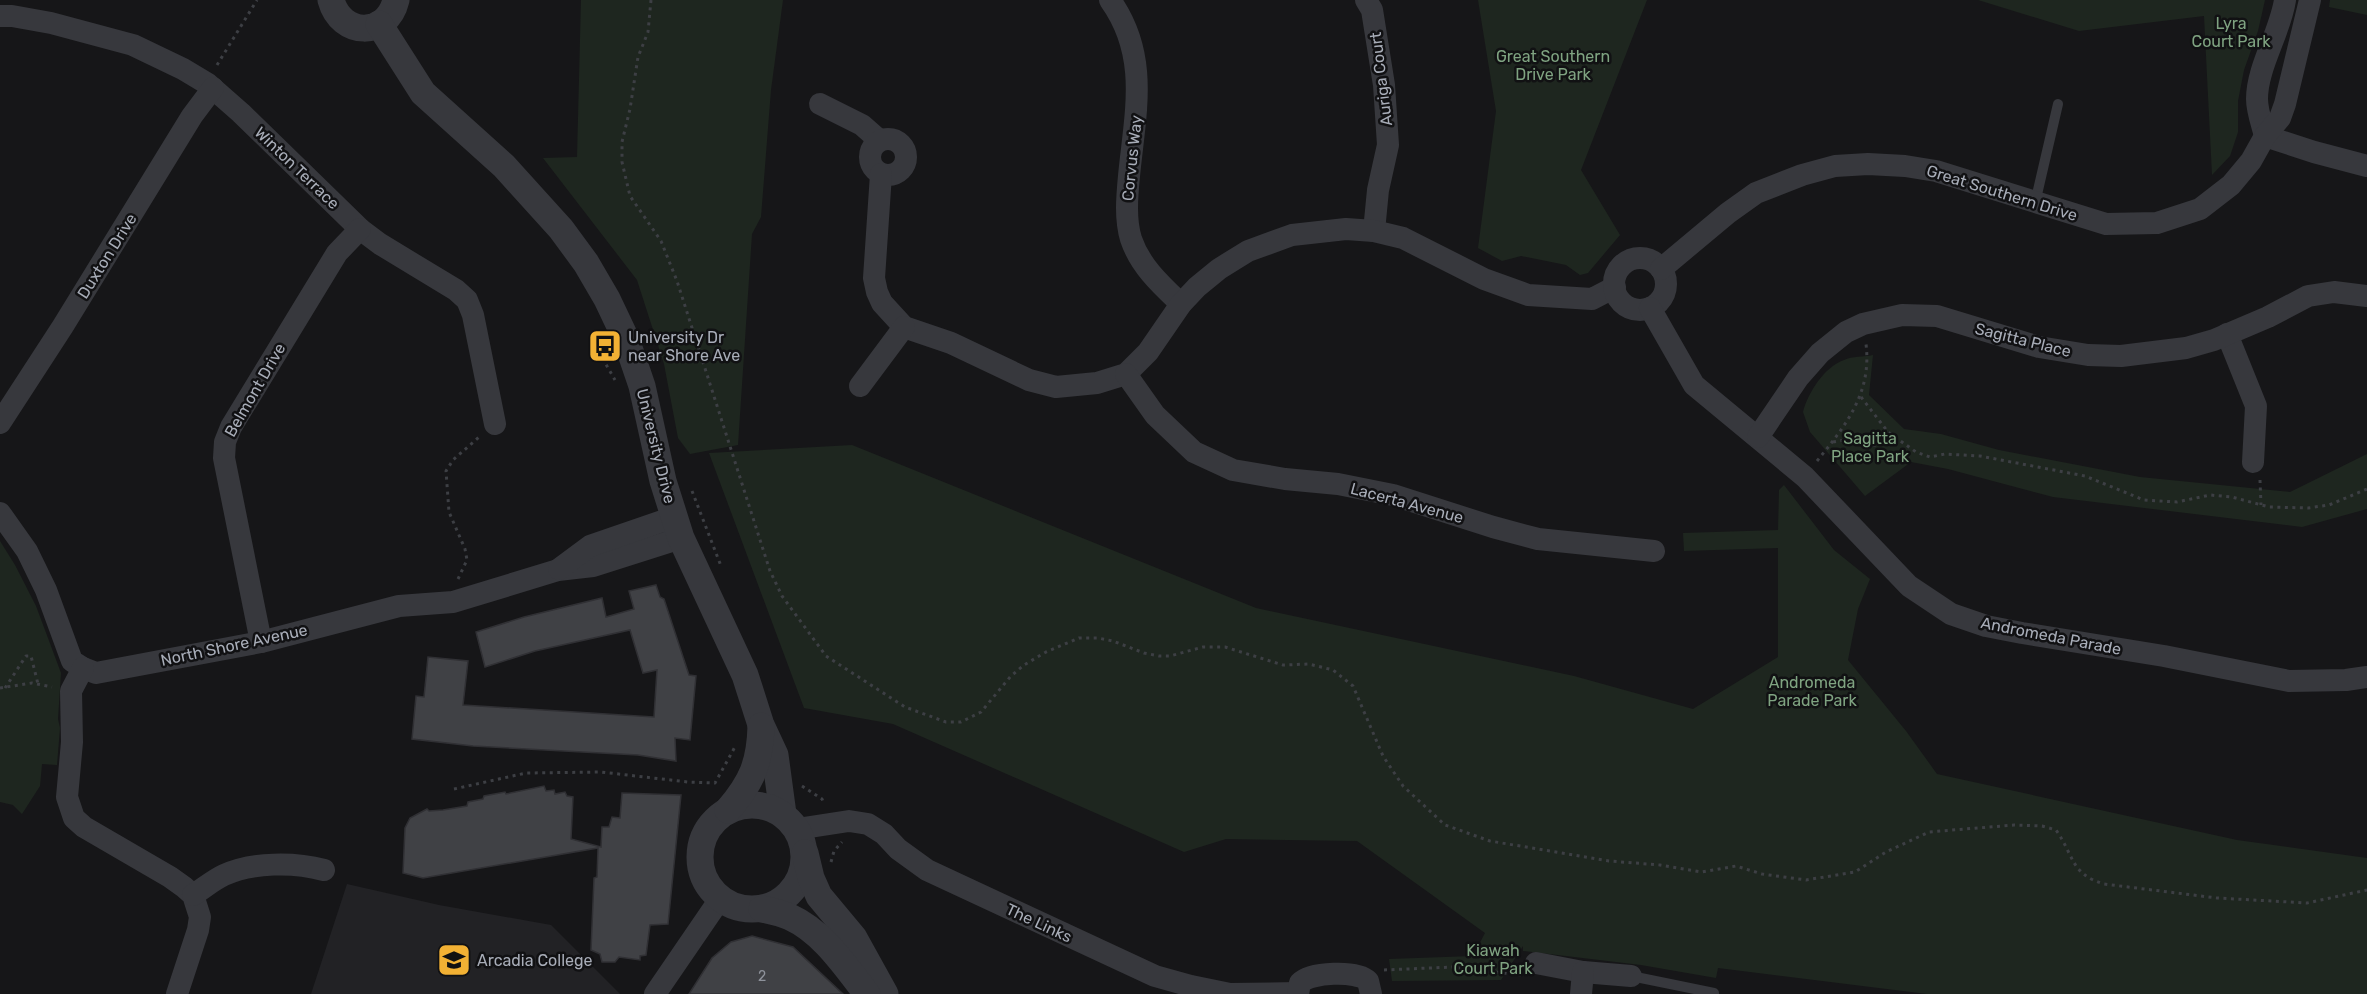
<svg xmlns="http://www.w3.org/2000/svg" width="2367" height="994" viewBox="0 0 2367 994" font-family="Rubik,sans-serif">
<style>
.built{fill:#222225}
.green{fill:#1e261f}
.building{fill:#404145;stroke:#303034;stroke-width:1.5}
.lines{fill:none;stroke-linecap:round;stroke-linejoin:round}
.path{stroke:#3d3f44;stroke-width:3;stroke-dasharray:3 4.5;stroke-linecap:butt}
.service{stroke:#37383d;stroke-width:10}
.minor{stroke:#37383d;stroke-width:22}
.tertiary{stroke:#37383d;stroke-width:27}
.labels{text-anchor:middle;dominant-baseline:central;stroke-width:5;stroke-linejoin:round;paint-order:stroke}
.number-label{font-size:14px;fill:#8e929b}
.park-label{font-size:16px;fill:#7fa381;stroke:#111113}
.street-label{font-size:16px;fill:#a8adb8;stroke:#111113}
.poi-label{font-size:16px;fill:#a8adb8;stroke:#111113;text-anchor:start}
</style>
<rect width="100%" height="100%" fill="#161618"/>
<path class="built" d="M347,884L439,905L551,925L620,994H311Z"/>
<g class="green">
<path d="M581,0H783L771,90L761,217L752,234L738,445L690,454L678,438L664,364L637,280L543,158L577,157Z"/>
<path d="M1478,0H1647L1581,170L1620,235L1588,273L1580,275L1566,265L1521,256L1502,261L1478,248L1496,111Z"/>
<path d="M1978,0H2265L2258,31L2244,70L2238,101V132L2230,156L2212,175L2204,16L2079,31Z"/>
<path d="M2330,0H2367V15L2329,7Z"/>
<path d="M1873,355L1869,395L1904,429L1941,434L1999,450L2140,477L2290,492L2367,454V509L2302,527L2053,497L1948,469L1911,462L1865,496L1810,432L1803,412C1808,393 1824,367 1844,360C1852,356 1864,357 1873,355Z"/>
<path d="M852,445L1256,608L1574,676L1693,709L1778,657V548L1684,551L1683,533L1778,530L1779,490L1784,485L1834,550L1870,579L1858,609L1848,660L1906,731L1937,774L2237,840L2367,858V994H1927L1718,968L1716,978L1641,965L1523,951V946L1501,980L1392,981L1389,959L1473,956L1485,933L1357,841L1226,839L1184,852L893,724L804,708L709,453Z"/>
<path d="M0,541L15,565L36,606L61,673L58,719L60,728L57,765L42,764L40,786L22,814L13,805L0,802Z"/>
</g>
<g class="building">
<path d="M656,585L660,597L664,599L689,675L696,676L690,740L675,738L676,761L638,755L473,746L412,739L416,696L424,697L428,657L468,661L463,705L654,717L657,670L643,673L630,630L535,651L485,667L476,632L524,617L602,598L606,617L634,609L629,591Z"/>
<path d="M544,786L546,791L554,790L555,794L565,792L567,796L573,797L571,839L601,847L602,827H609L612,817L620,818L622,793L681,795L668,924L650,925L646,955L640,956V960L619,957L615,962H602L600,954L591,950L594,878L597,877L598,848L423,878L403,873L405,828L410,818L427,809L429,811L443,810L467,806L468,802L483,799L484,796L505,792L506,794Z"/>
<path d="M752,936L793,947L843,994H689L712,958L731,942Z"/>
</g>
<g class="lines">
<g class="path">
<path d="M651,0L648,32L638,57L630,109L622,142V162L630,196L661,241L677,281L770,571L782,596L826,656L905,707L946,722H961L981,712L1011,676L1024,665L1046,652L1079,638H1098L1113,641L1144,653L1159,656H1170L1203,647H1225L1283,665L1309,664L1333,670L1353,686L1383,756L1403,786L1445,825L1490,841L1609,861L1660,865L1702,872L1736,866L1762,874L1806,880L1855,872L1886,852L1929,832L2014,825L2042,826L2056,830C2074,855 2070,874 2104,884L2217,898L2307,903L2367,890"/>
<path d="M217,65L257,0"/>
<path d="M598,336L604,361L615,380"/>
<path d="M1861,397L1888,432L1916,452L1930,457L1945,454L1980,456L2085,476L2144,500L2177,502L2210,495L2232,497L2269,507L2308,508L2329,505L2367,489"/>
<path d="M1833,442L1888,432"/>
<path d="M1874,447V434"/>
<path d="M1817,461C1846,425 1872,393 1866,344"/>
<path d="M2260,480L2261,505"/>
<path d="M692,491L721,566"/>
<path d="M458,579L467,560L465,549L449,512L446,471L453,460L479,437"/>
<path d="M0,688L32,683L52,687"/>
<path d="M5,688L26,656H31L38,684"/>
<path d="M802,786L822,799L824,804"/>
<path d="M454,789L526,773L601,772L688,782L715,783L736,745"/>
<path d="M831,862L834,851L842,842"/>
<path d="M1384,970L1453,967L1521,975"/>
</g>
<g class="service">
<path d="M2035,203L2058,104"/>
<path d="M1631,976L1714,993"/>
</g>
<g class="minor">
<path d="M1110,0C1150,56 1135,113 1129,176C1127,197 1125,219 1131,239C1140,266 1161,285 1181,304"/>
<path d="M1366,0L1372,10L1384,85L1388,145L1378,190L1374,231"/>
<path d="M0,16H12L51,23L133,45L183,69L208,84L241,113L360,229L380,244L456,290L467,300L473,315L495,424"/>
<path d="M820,104L862,125L879,140"/>
<path d="M2265,136C2262,124 2257,111 2257,99C2257,67 2280,33 2285,0"/>
<path d="M2265,136L2314,152L2367,166"/>
<circle cx="888" cy="157" r="18"/>
<path d="M881,174L874,278L877,292L882,303L904,327L951,343L1029,380L1056,387L1097,383L1126,374L1148,352L1181,304L1197,287L1219,269L1248,251L1292,235L1346,229L1374,231L1403,238L1484,279L1528,295L1592,299L1615,287"/>
<circle cx="1640" cy="284" r="26"/>
<path d="M1661,269L1728,213L1756,193L1802,175L1835,166L1868,164L1905,166L1936,171L2106,224L2157,223L2200,209L2231,185L2251,161L2265,136L2280,118L2285,104L2310,0"/>
<path d="M1650,308L1694,385L1805,477L1909,586L1951,614L1986,626L2022,633L2164,656L2289,681L2346,680L2367,677"/>
<path d="M2227,334L2256,406L2253,462"/>
<path d="M1126,374L1155,415L1194,452L1233,470L1285,479L1338,484L1393,495L1493,527L1538,539L1654,551"/>
<path d="M860,386L904,327"/>
<path d="M0,423L63,326L192,116L213,88"/>
<path d="M1758,437L1798,378L1820,353L1846,332L1863,324L1902,315L1937,316L2039,347L2088,355L2121,356L2186,348L2214,340L2268,317L2308,296L2334,292L2367,296"/>
<path d="M0,513L27,551L46,590L72,661L83,668L96,673L261,642L399,606L453,602L558,570L593,566L681,538"/>
<path d="M559,569L590,546L674,517"/>
<path d="M261,642L224,458L225,442L231,427L337,253L360,229"/>
<path d="M83,668L71,691L72,742L67,797L74,818L84,827L170,877L184,887L193,895L200,917L198,930L177,994"/>
<path d="M797,829L849,821L868,824L884,834L898,849L927,870L1155,976L1191,986L1230,994L1298,993"/>
<path d="M193,895C203,889 213,880 224,875C253,862 294,862 324,870"/>
<path d="M1536,963L1583,972L1631,976"/>
<path d="M655,994L720,899"/>
<path d="M1298,994L1300,983C1310,972 1357,970 1368,981L1371,994"/>
<path d="M1581,994L1583,972"/>
</g>
<g class="tertiary">
<path d="M331,0C341,37 387,38 396,0"/>
<path d="M379,24L423,93L504,166L561,229L586,263L607,299L626,339L642,386L663,481L681,538L745,675L761,725L775,755L783,814"/>
<circle cx="752" cy="857" r="52"/>
<path d="M728,810C752,782 760,763 761,726"/>
<path d="M805,853L811,878L819,896L854,938L885,994"/>
<path d="M762,909C771,911 781,913 790,917C823,932 845,966 867,994"/>
</g>
</g>
<defs>
<symbol id="bus-square" viewBox="-11 -11 22 22"><rect x="-9" y="-9" width="18" height="18" rx="4" fill="#f2b134" stroke="#111113"/><path d="M-5-6H5V4H4V6H2V4H-2V6H-4V4H-5ZM-3.5-4V0h7V-4ZM-3.5 1.2v1.5H-2V1.2ZM2 1.2v1.5H3.5V1.2Z" fill="#111"/></symbol>
<symbol id="school-square" viewBox="-11 -11 22 22"><rect x="-9" y="-9" width="18" height="18" rx="4" fill="#f2b134" stroke="#111113"/><path d="M0-5L7-2L0 1L-7-2ZM-4 1L0 2.5L4 1V4Q0 6-4 4Z" fill="#111"/></symbol>
</defs>
<g fill-rule="evenodd">
<use href="#bus-square" x="586" y="327" width="38" height="38"/>
<use href="#school-square" x="435" y="941" width="38" height="38"/>
</g>
<g class="labels">
<g class="number-label">
<text x="762" y="976">2</text>
</g>
<g class="park-label">
<text x="2231" y="23">Lyra<tspan x="2231" dy="18">Court Park</tspan></text>
<text x="1553" y="56">Great Southern<tspan x="1553" dy="18">Drive Park</tspan></text>
<text x="1870" y="438">Sagitta<tspan x="1870" dy="18">Place Park</tspan></text>
<text x="1812" y="682">Andromeda<tspan x="1812" dy="18">Parade Park</tspan></text>
<text x="1493" y="950">Kiawah<tspan x="1493" dy="18">Court Park</tspan></text>
</g>
<g class="street-label">
<text transform="translate(1381 79) rotate(-97)">Auriga Court</text>
<text transform="translate(1132 158) rotate(-84)">Corvus Way</text>
<text transform="translate(297 168) rotate(44)">Winton Terrace</text>
<text transform="translate(2002 193) rotate(17)">Great Southern Drive</text>
<text transform="translate(107 256) rotate(-58)">Duxton Drive</text>
<text transform="translate(2023 340) rotate(14)">Sagitta Place</text>
<text transform="translate(255 390) rotate(-60)">Belmont Drive</text>
<text transform="translate(656 446) rotate(76)">University Drive</text>
<text transform="translate(1407 503) rotate(15)">Lacerta Avenue</text>
<text transform="translate(2051 636) rotate(11)">Andromeda Parade</text>
<text transform="translate(234 645) rotate(-12)">North Shore Avenue</text>
<text transform="translate(1039 923) rotate(25)">The Links</text>
</g>
<g class="poi-label">
<text x="628" y="337">University Dr<tspan x="628" dy="18">near Shore Ave</tspan></text>
<text x="477" y="960">Arcadia College</text>
</g>
</g>
</svg>
